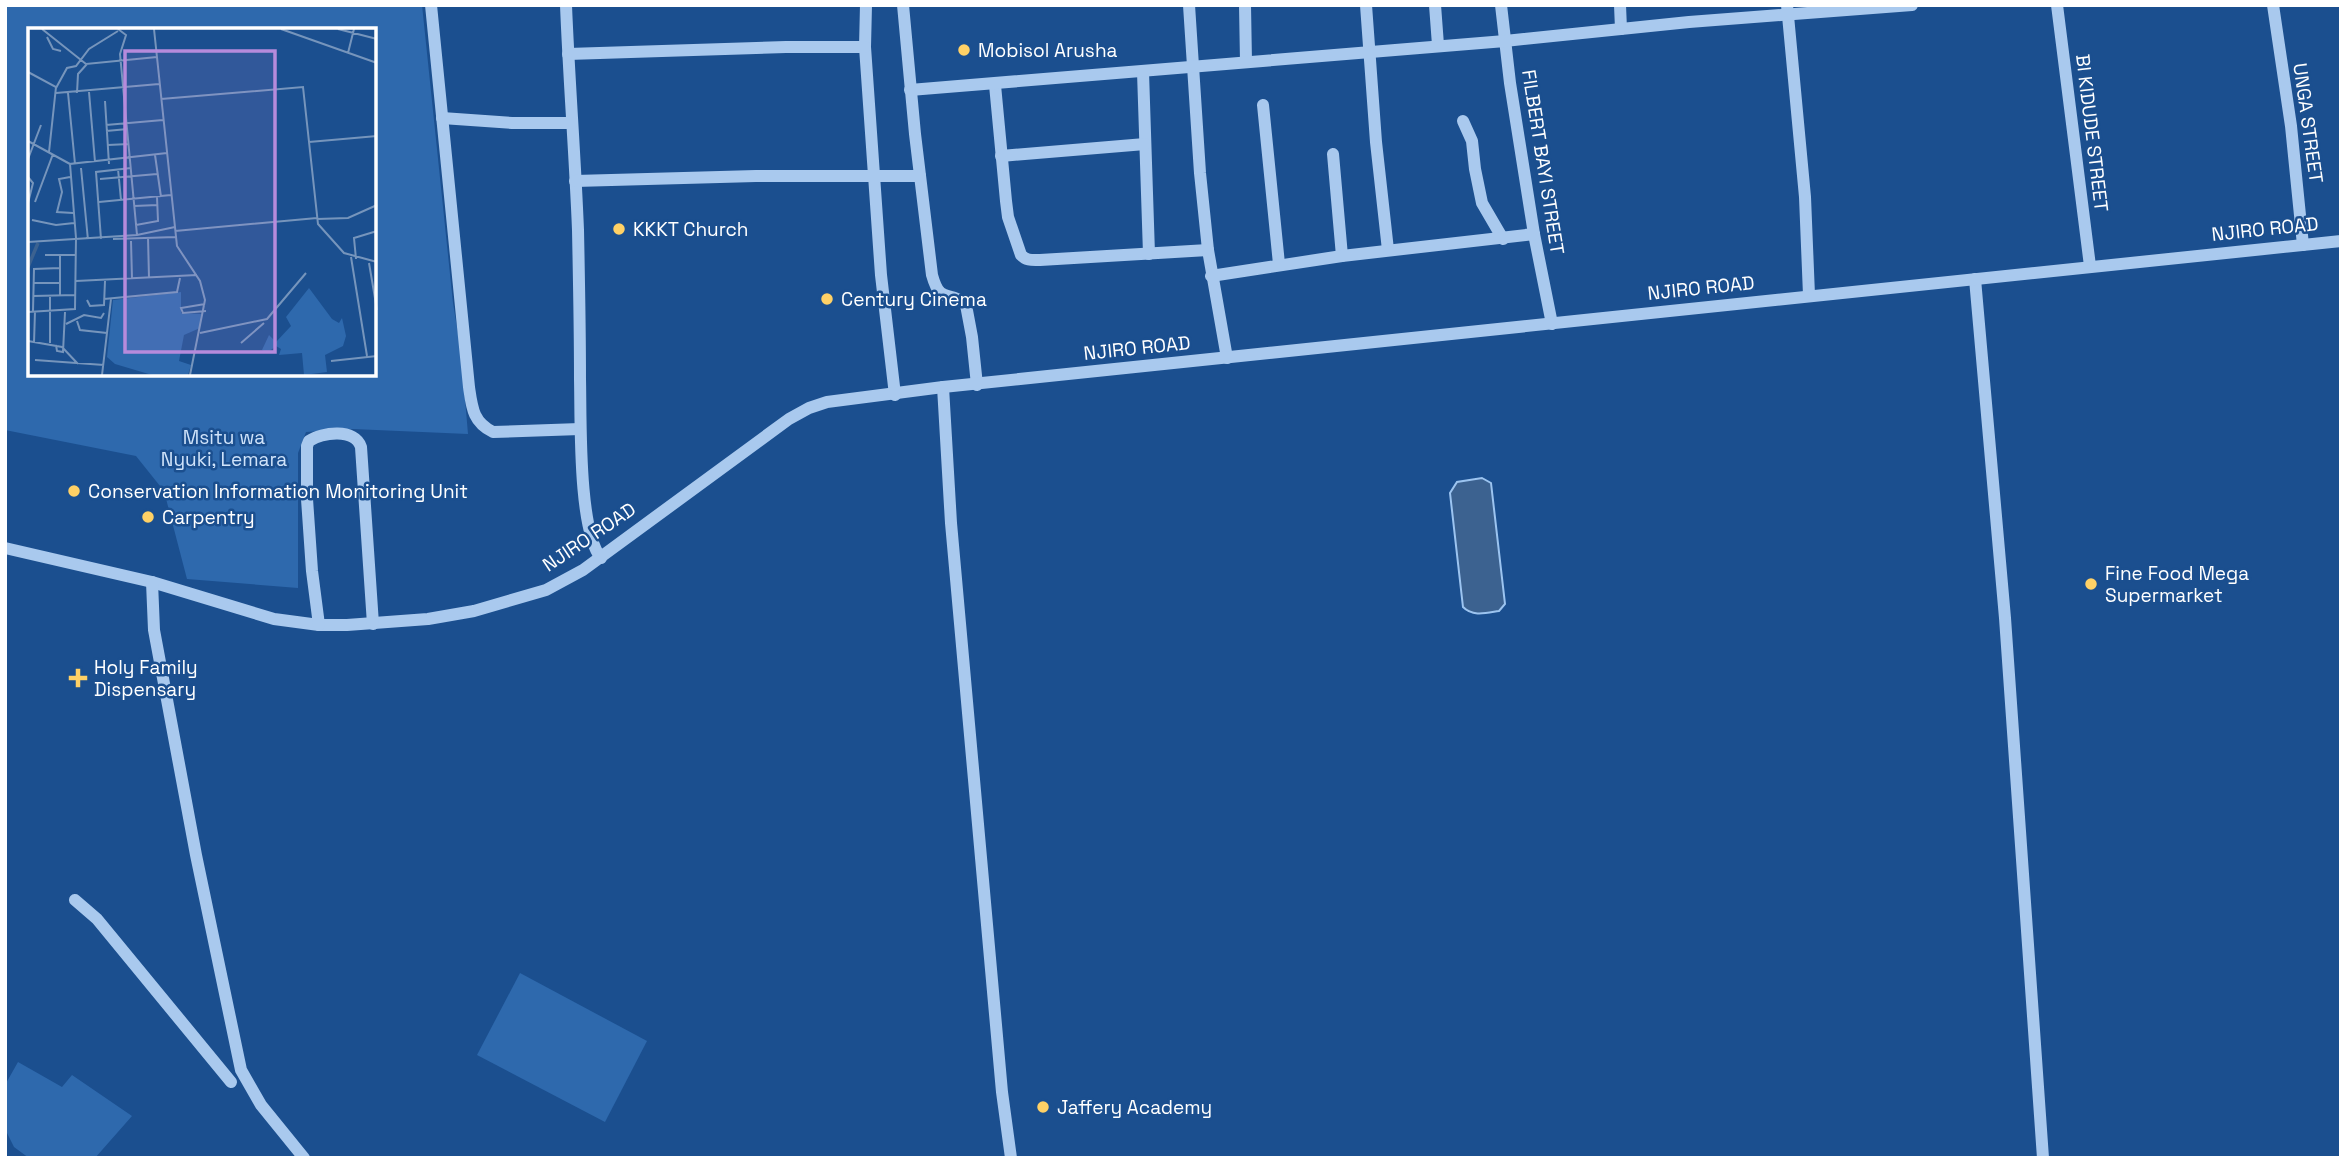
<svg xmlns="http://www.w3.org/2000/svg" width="2346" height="1163" viewBox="0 0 2346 1163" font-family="'Space Grotesk',sans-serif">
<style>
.green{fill:#2e69ad;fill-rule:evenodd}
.water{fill:#3c6290;stroke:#9cc4f0;stroke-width:2}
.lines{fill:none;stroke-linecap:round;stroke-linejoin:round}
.minor{stroke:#a9c9ee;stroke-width:12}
.poi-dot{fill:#ffd166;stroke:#1b4f8f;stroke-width:2.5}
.labels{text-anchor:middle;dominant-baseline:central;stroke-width:5;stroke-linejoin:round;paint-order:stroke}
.poi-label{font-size:19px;fill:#fff;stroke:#1b4f8f;text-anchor:start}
.street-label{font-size:19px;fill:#fff;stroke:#1b4f8f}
.park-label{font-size:19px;fill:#cfe3fa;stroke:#1b4f8f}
.inset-river{fill:none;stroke:#3c6290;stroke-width:3.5}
.inset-road{fill:none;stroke:#7695bc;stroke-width:2}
.view{fill:#b68bdc;fill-opacity:0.15;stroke:#b68bdc;stroke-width:3.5}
.inset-edge{fill:none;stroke:#fff;stroke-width:3.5}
</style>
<rect width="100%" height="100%" fill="#1b4f8f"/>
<g class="green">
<path d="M5,5H422L453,303L461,352L468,434L353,429L306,432L298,453V588L187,579L164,491L136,456L5,430ZM30,30H374V374H30Z"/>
<path d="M520,973L647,1041L605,1122L477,1055Z"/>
<path d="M18,1062L62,1087L72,1075L132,1116L95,1158H29L14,1147L5,1129V1085Z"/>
</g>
<path class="water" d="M1482,478L1491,483L1505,604L1499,611C1486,613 1473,617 1463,607L1450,493L1457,482Z"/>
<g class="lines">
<g class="minor">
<path d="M431,5L469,387C472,408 473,422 493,432L580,429"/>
<path d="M566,5C569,80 575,155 578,230C579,279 580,329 580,379C581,418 578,530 601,558"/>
<path d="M866,5L865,47L881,275L895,395"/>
<path d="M903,5L915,134L932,275C941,307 949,288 966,305L972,337L977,385"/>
<path d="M1189,5L1200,173L1208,250L1227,358"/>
<path d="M1245,5L1246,62"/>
<path d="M1366,5L1376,142L1388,250"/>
<path d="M1435,5L1438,45"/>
<path d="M1501,5L1510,83L1534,234L1552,324"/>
<path d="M1620,5L1621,29"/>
<path d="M1787,5L1805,197L1809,295"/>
<path d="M2057,5L2090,266"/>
<path d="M2273,5L2291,126L2303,245"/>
<path d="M568,54L786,47H865"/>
<path d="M1143,72L1149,254"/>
<path d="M995,85L1006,201L1008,217L1021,255C1027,261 1032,260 1040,260L1208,250"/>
<path d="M910,90L1505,41L1689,22L1912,5"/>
<path d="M1263,105L1279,264"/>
<path d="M442,118L512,123H572"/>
<path d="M1463,121L1472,141L1475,169L1482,203L1503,239"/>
<path d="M1333,154L1342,256"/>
<path d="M1001,156L1145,144"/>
<path d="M575,181L756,176H920"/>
<path d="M1211,276L1342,256L1534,234"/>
<path d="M1975,279L2005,618L2043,1158"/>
<path d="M943,387L951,523L1002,1092L1011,1158"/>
<path d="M5,548L152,582L274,619L319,625H347L428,619L474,611L546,590L583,570L789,419L809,408L827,402L943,387L2341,241"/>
<path d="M152,582L154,630L196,855L241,1070L261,1105L304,1158"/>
<path d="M319,625L312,571L307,499V446L309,441C322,432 355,428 361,447L373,624"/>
<path d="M75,900L97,919L231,1082"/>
</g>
</g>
<g class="poi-dot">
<circle cx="964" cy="50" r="7"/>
<circle cx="619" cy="229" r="7"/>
<circle cx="827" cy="299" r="7"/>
<circle cx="74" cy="491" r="7"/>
<circle cx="148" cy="517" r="7"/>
<circle cx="2091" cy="584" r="7"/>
<path d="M74.5 667.5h7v7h7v7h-7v7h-7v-7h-7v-7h7z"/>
<circle cx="1043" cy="1107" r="7"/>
</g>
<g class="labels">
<g class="poi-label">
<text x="978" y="50">Mobisol Arusha</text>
<text x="633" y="229">KKKT Church</text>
<text x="841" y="299">Century Cinema</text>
<text x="88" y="491">Conservation Information Monitoring Unit</text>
<text x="162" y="517">Carpentry</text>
<text x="2105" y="573">Fine Food Mega<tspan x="2105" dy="22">Supermarket</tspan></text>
<text x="94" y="667">Holy Family<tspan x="94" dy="22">Dispensary</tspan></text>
<text x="1057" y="1107">Jaffery Academy</text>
</g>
<g class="street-label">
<text transform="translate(2308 123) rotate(82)">UNGA STREET</text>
<text transform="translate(2092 133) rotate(83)">BI KIDUDE STREET</text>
<text transform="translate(1543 162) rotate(81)">FILBERT BAYI STREET</text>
<text transform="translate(2265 229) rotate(-6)">NJIRO ROAD</text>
<text transform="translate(1701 288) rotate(-6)">NJIRO ROAD</text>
<text transform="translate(1137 348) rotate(-6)">NJIRO ROAD</text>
<text transform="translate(589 537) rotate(-34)">NJIRO ROAD</text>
</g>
<g class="park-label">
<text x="224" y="437">Msitu wa<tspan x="224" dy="22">Nyuki, Lemara</tspan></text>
</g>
</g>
<g transform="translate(28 28)">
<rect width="348" height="348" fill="#1b4f8f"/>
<path d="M281,260L304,291L311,295L314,290L318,308L315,318L297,327L299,344L276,347L274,325L251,327L253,321L248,318L239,325L234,322L241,307L248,314L263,298L258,289ZM153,264V285L173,286L172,300L156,307L151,333L163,337L160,347H124L87,336L79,329L85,272Z" fill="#2e69ad"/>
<path class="inset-river" d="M0,239L10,215"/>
<path class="inset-road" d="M14,1L58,36L129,29M90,1L98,7L92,26L109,207M126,1L149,218L172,253L177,272L162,347M253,1L349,35M310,1L349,11M19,9L25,21L33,23M320,25L326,1M0,44L28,59L21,124M28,60L39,40L48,38L61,21L90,3M61,64L67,134M28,65L131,56M40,65L47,136M49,65L50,46L59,36M133,71L275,59L290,196L316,225L349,234M77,73L81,136M78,97L135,92M78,103L100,101M0,113L42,136M281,114L349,108M80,117L101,116M127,127L133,169M0,131L13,97M53,140L60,212M90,141L93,172M0,149L5,155L0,175M42,149L31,151L34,164L29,184L45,185M72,151L129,146M7,174L25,126M71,174L143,167M106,178L130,177M289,191L320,190L349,177M4,192L28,197L46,195M108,197L130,193L129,169M147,203L289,190M120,209L121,250M73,211L68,144L103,140M85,211L148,209M103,213L104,251M0,214L109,207L147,199M17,227H47M32,227V267M323,229L339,328M328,231L326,210L349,203M341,235L349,282M48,253L169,247M5,255H32M5,268L48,267M76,271L149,264L152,250M59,272L62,278L76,277L77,253M177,276L153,280L155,285L178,283M5,283L6,241L32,240M0,284L47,281L48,210L42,136L139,125M49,293L52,302L79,305M38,296L56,287L73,290L76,285M172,305L239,291L278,245M0,313L34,319L50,336M6,315L7,283M22,315V267M213,315L236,295M28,317L29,323L35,324L37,284M7,332L76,337M303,333L349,328M74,347L83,271"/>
<path class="view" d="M97,23H247V324H97Z"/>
<rect width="348" height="348" class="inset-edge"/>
</g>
<rect width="2346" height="1163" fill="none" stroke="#ffffff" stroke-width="14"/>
</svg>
